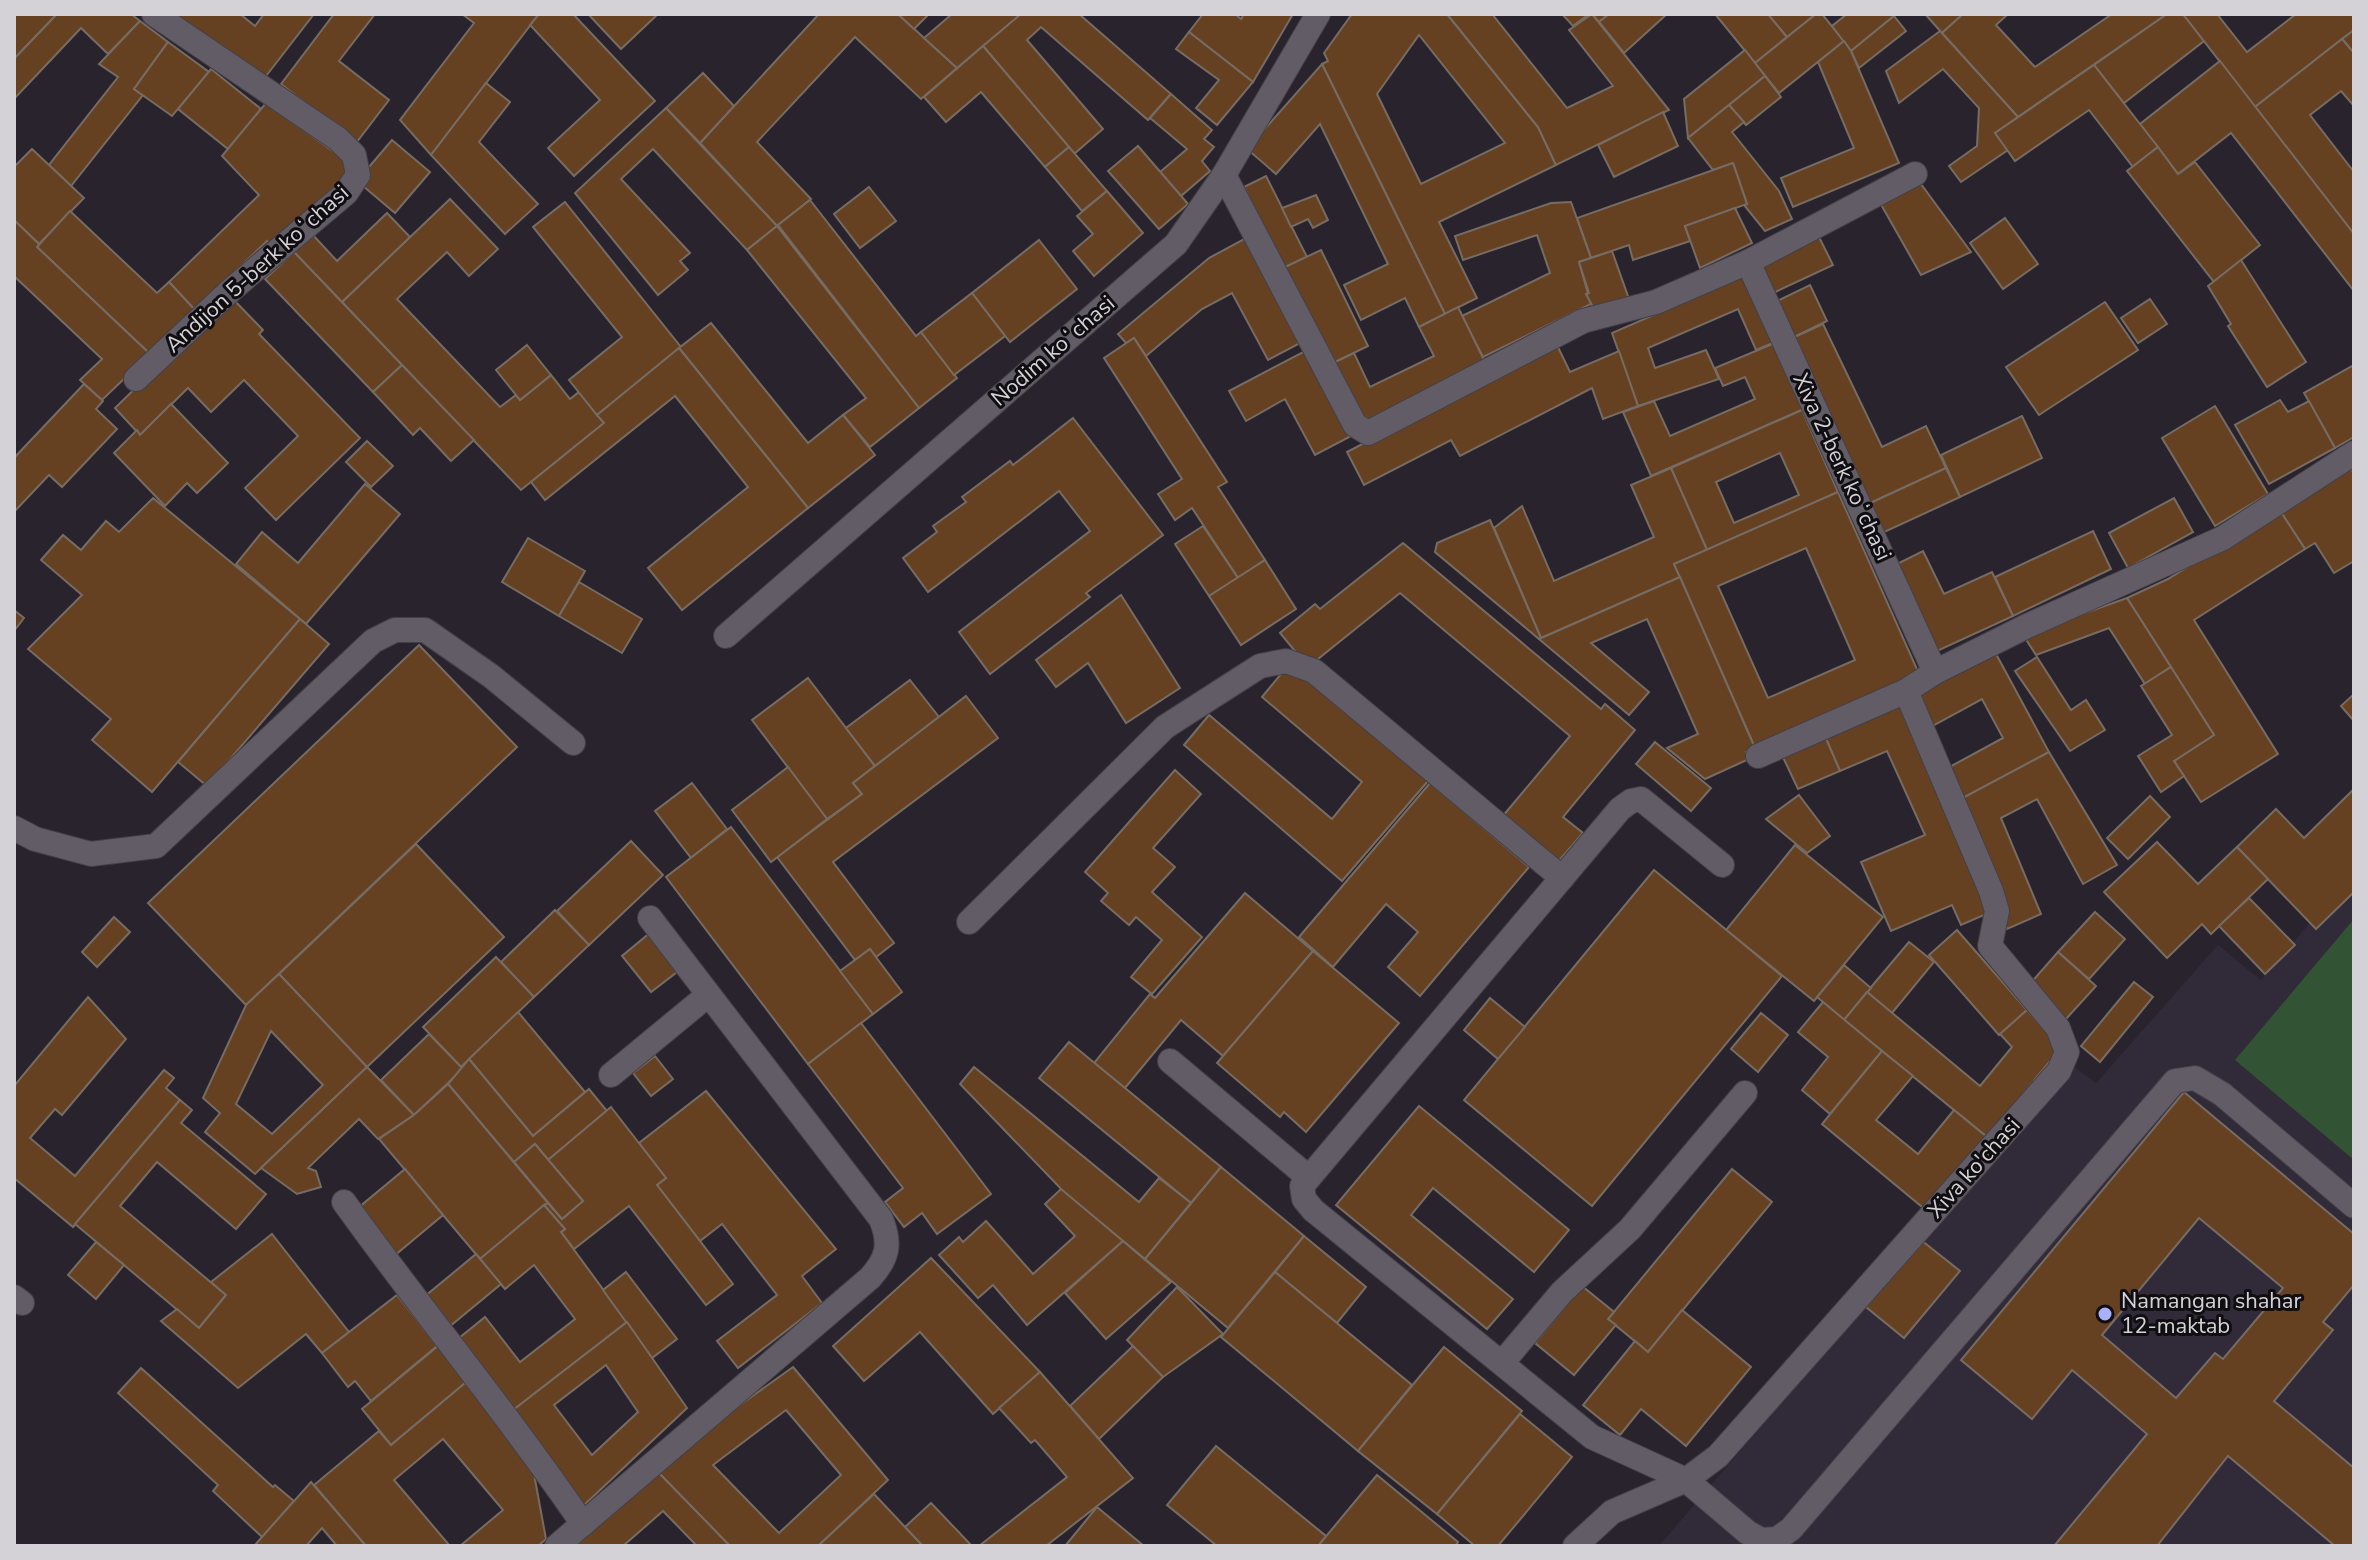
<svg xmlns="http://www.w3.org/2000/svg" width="2368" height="1560" viewBox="0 0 2368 1560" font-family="'Nunito Sans',sans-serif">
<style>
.built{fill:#312a38}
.green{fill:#325434}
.building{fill:#664121;stroke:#766c64;stroke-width:2;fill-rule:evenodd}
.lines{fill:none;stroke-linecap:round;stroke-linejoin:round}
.minor-casing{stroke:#443f47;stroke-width:26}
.minor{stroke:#615c66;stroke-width:24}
.poi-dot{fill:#a9b0fc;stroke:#100e11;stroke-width:3}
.labels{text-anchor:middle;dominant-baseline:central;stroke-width:6;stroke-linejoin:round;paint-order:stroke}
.street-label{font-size:22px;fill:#d4d1d7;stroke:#100e11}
.poi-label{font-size:22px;fill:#d4d1d7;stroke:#100e11;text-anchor:start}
</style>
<rect width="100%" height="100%" fill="#28232c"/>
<path class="built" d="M2354,871V1546H1659L2070,1064L2096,1083L2218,945L2261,980Z"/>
<path class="green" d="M2354,919V1160L2235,1060Z"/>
<g class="building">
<path d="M14,14H57L14,59Z"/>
<path d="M57,14H131L140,21L108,54L81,28L14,99V59Z"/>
<path d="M170,14H240L255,26L264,14H314L263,80Z"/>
<path d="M334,14H375L339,61L389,100L356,143L281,84Z"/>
<path d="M462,14H539L431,155L400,120L474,23Z"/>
<path d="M539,14H573L655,101L574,176L548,148L600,100L530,25Z"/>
<path d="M588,14H658L621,49Z"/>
<path d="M819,14H898L957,68L921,99L855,37L757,142L811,199L777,226L700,143Z"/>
<path d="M898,14H929L914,29Z"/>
<path d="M952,14H1021L957,68L924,38Z"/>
<path d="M1021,14H1079L1171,94L1148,120L1041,27L1027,40L1103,129L1074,154L983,46Z"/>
<path d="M1203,14H1235L1241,19L1244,14H1293L1253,82L1189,32Z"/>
<path d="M1352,14H1447L1538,127L1556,165L1439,222L1477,298L1445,314L1322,64L1328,61L1324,53ZM1419,35L1505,143L1421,184L1377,94Z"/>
<path d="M1447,14H1492L1567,108L1613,86L1569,30L1592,14L1669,110L1556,165L1538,127Z"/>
<path d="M1562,14H1589L1573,26Z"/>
<path d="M1592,14H1609L1599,22Z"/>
<path d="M1609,14H1667L1624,53L1599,22Z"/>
<path d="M1715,14H1768L1787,37L1755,63Z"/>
<path d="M1768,14H1816L1787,37Z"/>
<path d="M1816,14H1822L1844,41L1779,93L1755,63Z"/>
<path d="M1847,14H1893L1894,16L1851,51L1832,26Z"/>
<path d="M1925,14H1963L1942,33Z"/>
<path d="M1963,14H2008L1996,25L2035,67L2112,14H2167L2018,117L1942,33Z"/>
<path d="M2167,14H2183L2204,41L2124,103L2094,65Z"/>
<path d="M2183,14H2217L2247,52L2296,14H2354V30L2255,107Z"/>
<path d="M1894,16L1906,31L1859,68L1851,51Z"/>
<path d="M140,21L168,42L134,89L143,95L71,186L49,165L118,77L99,64Z"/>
<path d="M2354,30V53L2342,39Z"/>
<path d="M1940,31L2018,117L1995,133L2008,150L1961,182L1949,166L1977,146L1979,108L1943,69L1899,103L1886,71Z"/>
<path d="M1189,32L1253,82L1217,125L1196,108L1219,80L1176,49Z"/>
<path d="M2342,39L2354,53V106L2341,91L2310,115L2354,172V234L2255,107Z"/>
<path d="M1844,41L1851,51L1899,163L1793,207L1781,178L1854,148L1818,62Z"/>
<path d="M168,42L209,72L172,116L134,89Z"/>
<path d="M983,46L1069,147L1045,167L981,92L946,122L924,97Z"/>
<path d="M1745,50L1765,76L1688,138L1684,99Z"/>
<path d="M2220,61L2354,234V291L2231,133L2178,174L2140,124Z"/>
<path d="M1322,64L1445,314L1419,327L1405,298L1361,320L1344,285L1388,264L1320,124L1276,174L1247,149Z"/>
<path d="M2094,65L2158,147L2133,167L2089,110L2015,161L1995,133Z"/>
<path d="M211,69L261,109L228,149L178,109Z"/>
<path d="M703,73L734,106L700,143L666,108Z"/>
<path d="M1765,76L1781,97L1746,125L1729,105Z"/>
<path d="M486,83L510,102L479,142L538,204L505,234L431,155Z"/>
<path d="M1171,94L1212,130L1204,139L1214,147L1202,161L1210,171L1181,196L1160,172L1187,149L1150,118Z"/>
<path d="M266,103L355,167L273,247L267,241L195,310L169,282L259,195L222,156Z"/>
<path d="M1729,105L1744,122L1732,132L1779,191L1792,219L1765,231L1744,205L1747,204L1733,163L1713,170L1688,138Z"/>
<path d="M666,108L777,226L747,250L653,149L621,179L690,253L680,261L688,270L658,295L575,193Z"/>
<path d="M1663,112L1678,146L1614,177L1598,145Z"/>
<path d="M392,140L430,172L395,213L357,181Z"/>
<path d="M1138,146L1188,204L1159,229L1108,171Z"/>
<path d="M1069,147L1107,191L1082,211L1045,167Z"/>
<path d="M2158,147L2178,174L2195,162L2260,245L2214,282L2127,171Z"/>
<path d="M32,149L84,198L39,244L14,220V167Z"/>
<path d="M1733,163L1747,204L1685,226L1690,241L1633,260L1629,245L1591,258L1577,218Z"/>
<path d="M1266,176L1307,257L1283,268L1244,187Z"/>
<path d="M1921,184L1971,252L1921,275L1879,201Z"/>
<path d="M869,187L896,221L860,248L834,214Z"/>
<path d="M1107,191L1143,233L1094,276L1073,251L1093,234L1077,216Z"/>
<path d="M1316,195L1328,220L1313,228L1308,219L1291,227L1282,208Z"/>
<path d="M450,199L498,249L469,276L447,252L397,299L500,407L516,395L520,400L551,375L570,399L579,392L604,423L521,490L342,302Z"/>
<path d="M810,200L916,336L921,332L957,378L919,408L778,225Z"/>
<path d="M565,202L681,347L597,415L569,380L622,337L533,227Z"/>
<path d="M1571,202L1591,258L1579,262L1591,304L1483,357L1462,316L1550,273L1537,235L1463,260L1455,236L1551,203Z"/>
<path d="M1735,208L1752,243L1700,268L1685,226Z"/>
<path d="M70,211L157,293L169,282L195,310L150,354L37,247Z"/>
<path d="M387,213L410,237L342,302L294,252L312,234L337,261Z"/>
<path d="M2005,218L2038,264L2003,289L1970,243Z"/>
<path d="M14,220L39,244L37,247L150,354L102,400L80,380L102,359L14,276Z"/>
<path d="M777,226L919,408L870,447L843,415L866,398L747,250Z"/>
<path d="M1818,235L1833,265L1771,294L1757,264Z"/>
<path d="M1246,238L1302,342L1268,360L1232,293L1202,309L1146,356L1134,338L1126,343L1118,334L1209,258Z"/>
<path d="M1039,240L1077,289L1010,342L972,293Z"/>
<path d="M1321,250L1368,346L1331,364L1283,268Z"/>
<path d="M1612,251L1629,299L1595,311L1586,294L1589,293L1579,262Z"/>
<path d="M294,252L402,365L373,392L265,279Z"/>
<path d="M2241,260L2306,362L2267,387L2228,326L2231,324L2208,286Z"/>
<path d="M1743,276L1773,343L1756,350L1738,309L1648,348L1655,368L1706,350L1719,379L1638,406L1612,333Z"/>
<path d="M1810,285L1827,321L1788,340L1771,304Z"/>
<path d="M972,293L1005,336L954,375L921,332Z"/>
<path d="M230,296L263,330L259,334L360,438L276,520L245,488L298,436L244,380L211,412L188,388L140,435L115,408Z"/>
<path d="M2150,299L2167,324L2138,343L2121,318Z"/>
<path d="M2105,302L2138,350L2039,415L2006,367Z"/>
<path d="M1458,307L1484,360L1361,426L1331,364L1354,353L1370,387L1434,356L1419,327Z"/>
<path d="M711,323L808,443L843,415L875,455L808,508L679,348Z"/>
<path d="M1823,324L1882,447L1926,426L1946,468L1866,505L1788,340Z"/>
<path d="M1134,338L1227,482L1218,487L1265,560L1238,578L1192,508L1175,520L1158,494L1182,479L1104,358Z"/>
<path d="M1777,342L1806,408L1651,476L1623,412L1654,401L1670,436L1755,399L1745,377L1723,386L1715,368Z"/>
<path d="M1556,343L1570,372L1619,351L1638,406L1603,419L1592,388L1460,456L1451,440L1364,485L1347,452Z"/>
<path d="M527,345L551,375L520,400L496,370Z"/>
<path d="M679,348L808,508L682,610L648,568L748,487L675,396L545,500L531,482L604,423L597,415Z"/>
<path d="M1307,350L1353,435L1315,455L1285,399L1246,421L1229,391Z"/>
<path d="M402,365L474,440L451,461L420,428L413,435L373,392Z"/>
<path d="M2354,365V437L2335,448L2304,393Z"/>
<path d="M84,384L103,401L96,409L117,429L62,487L49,475L14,512V458Z"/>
<path d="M2280,400L2288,412L2309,401L2335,448L2269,484L2235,425Z"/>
<path d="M171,404L228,463L197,493L187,483L165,506L114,453L137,430L140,435Z"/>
<path d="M2215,406L2268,494L2215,526L2162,438Z"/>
<path d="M1802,410L1838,492L1707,550L1671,468ZM1780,453L1799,495L1734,523L1716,482Z"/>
<path d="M2022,416L2042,458L1960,497L1941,455Z"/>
<path d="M1073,418L1163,535L1086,593L1090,597L990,674L959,632L1090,531L1059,491L928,592L903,558L937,532L933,526L966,502L962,497L1010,461L1013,465Z"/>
<path d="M367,441L393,466L371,487L346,462Z"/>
<path d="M2350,465L2354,474V561L2334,573L2315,543L2305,549L2279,509Z"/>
<path d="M1671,468L1707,550L1674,564L1680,577L1541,638L1494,528L1522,506L1554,581L1654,537L1631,485Z"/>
<path d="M1946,468L1960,497L1880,534L1866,505Z"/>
<path d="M365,484L400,514L306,624L236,564L262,532L298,563Z"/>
<path d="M1838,492L1920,676L1755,748L1674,564ZM1806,548L1855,660L1768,698L1718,586Z"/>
<path d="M153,498L300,619L152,792L92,740L111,719L28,649L82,595L41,560L63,535L81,550L106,521L119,532Z"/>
<path d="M2174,498L2193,532L2128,568L2109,533Z"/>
<path d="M2279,509L2305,549L2194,620L2278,754L2201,802L2174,761L2214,735L2127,598L2168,579Z"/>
<path d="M1490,520L1541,638L1539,639L1435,552L1437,543Z"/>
<path d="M1203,526L1238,578L1209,596L1175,544Z"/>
<path d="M2093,531L2111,569L2013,616L1995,577Z"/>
<path d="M528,538L585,571L559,616L502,582Z"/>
<path d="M1403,543L1601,709L1605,704L1635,730L1563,817L1583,833L1557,863L1502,817L1570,736L1400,593L1308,667L1280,633L1315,604L1320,609Z"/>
<path d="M1923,551L1944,594L1992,572L2013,616L1935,652L1895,565Z"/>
<path d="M1265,560L1296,609L1241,645L1209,596Z"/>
<path d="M1680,577L1755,748L1746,752L1749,759L1705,779L1667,748L1698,734L1647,619L1591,643L1649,692L1629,715L1539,639Z"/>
<path d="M579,582L642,619L622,653L559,616Z"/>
<path d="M1121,595L1180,688L1126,723L1088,663L1056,687L1036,660Z"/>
<path d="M2127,598L2171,667L2145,684L2109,628L2036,655L2023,635Z"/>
<path d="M14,610L24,618L14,631Z"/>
<path d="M300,619L329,644L207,786L178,762Z"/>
<path d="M419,645L517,747L246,1005L148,903Z"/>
<path d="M1995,652L2049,752L1960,800L1944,770L2003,738L1982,699L1929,728L1913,697Z"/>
<path d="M2037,657L2071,710L2086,700L2105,730L2070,751L2015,671Z"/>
<path d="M1290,663L1428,781L1342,881L1184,745L1209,715L1332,819L1362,782L1262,697Z"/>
<path d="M2171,667L2214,735L2174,761L2184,776L2161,792L2138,756L2172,735L2141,686Z"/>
<path d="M808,678L875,766L853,783L862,794L827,819L752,720Z"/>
<path d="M910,680L939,717L875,766L846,728Z"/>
<path d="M2354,694V721L2341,706Z"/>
<path d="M966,696L998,738L833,862L894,943L876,957L870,949L855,960L777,857L862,794L853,783Z"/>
<path d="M1899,701L1991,912L1961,925L1952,905L1891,931L1861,862L1925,835L1887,751L1840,771L1824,734Z"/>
<path d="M1824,734L1840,771L1798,789L1781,753Z"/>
<path d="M1655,742L1711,788L1691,811L1636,764Z"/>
<path d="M2049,752L2117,865L2083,884L2037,799L2001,818L2041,914L2007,929L1955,802Z"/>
<path d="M788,767L827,819L771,862L732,810Z"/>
<path d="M1175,770L1201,794L1153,848L1175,867L1152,892L1202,937L1152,994L1131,977L1162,940L1136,917L1129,925L1101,901L1108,893L1085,872Z"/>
<path d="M692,783L727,829L691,858L655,811Z"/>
<path d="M1430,783L1529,867L1420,996L1388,967L1418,932L1386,904L1333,967L1299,937Z"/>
<path d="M2354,789V892L2316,929L2237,847L2276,809L2304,838Z"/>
<path d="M1799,795L1830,836L1807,853L1766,819Z"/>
<path d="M2150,796L2170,817L2128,859L2107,838Z"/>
<path d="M731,827L873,1014L808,1064L666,877Z"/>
<path d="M631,841L663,875L589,945L557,911Z"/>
<path d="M2157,842L2198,884L2237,847L2268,879L2211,934L2202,924L2167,958L2104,892Z"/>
<path d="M416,844L504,937L367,1067L279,974Z"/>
<path d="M1795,845L1883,917L1814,1001L1726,930Z"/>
<path d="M1654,870L1782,976L1592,1206L1464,1100Z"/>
<path d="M1245,893L1313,951L1223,1056L1181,1020L1125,1088L1094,1063L1150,994L1155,998Z"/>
<path d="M2249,898L2295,945L2265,974L2219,926Z"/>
<path d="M555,910L589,945L534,997L501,962Z"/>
<path d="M2095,912L2125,939L2089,979L2058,952Z"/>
<path d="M114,917L130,932L97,967L82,952Z"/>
<path d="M1957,930L2027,1010L1999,1035L1929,955Z"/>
<path d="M651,932L681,969L651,992L622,956Z"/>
<path d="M1909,942L1934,962L1892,1013L1867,992Z"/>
<path d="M870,949L902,992L873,1014L840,971Z"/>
<path d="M1313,951L1399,1023L1306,1132L1284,1112L1280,1117L1217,1063Z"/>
<path d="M2058,952L2096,986L2066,1019L2029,985Z"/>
<path d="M496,957L534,997L461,1067L423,1027Z"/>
<path d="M1844,965L1871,988L1844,1020L1817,997Z"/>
<path d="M279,974L367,1067L255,1174L205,1132L220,1113L203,1098L246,1005ZM271,1031L323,1085L272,1134L236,1104Z"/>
<path d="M2134,982L2153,997L2100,1062L2081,1046Z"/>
<path d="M1867,992L1980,1086L2012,1047L2000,1034L2027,1010L2061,1048L1987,1137L1844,1020Z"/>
<path d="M88,997L126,1039L62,1115L55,1109L30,1138L75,1176L164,1070L174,1078L166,1088L180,1100L73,1227L14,1178V1086Z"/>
<path d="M1490,998L1525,1027L1498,1059L1464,1030Z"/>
<path d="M1823,1002L1882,1051L1830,1114L1802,1090L1828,1057L1798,1032Z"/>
<path d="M518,1012L585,1092L533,1136L469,1059Z"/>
<path d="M1761,1013L1788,1035L1758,1072L1731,1049Z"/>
<path d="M861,1023L991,1194L937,1234L922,1213L904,1227L885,1202L903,1188L808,1064Z"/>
<path d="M429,1034L463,1069L414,1115L381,1080Z"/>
<path d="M1069,1042L1221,1167L1191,1203L1039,1078Z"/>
<path d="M1882,1051L1913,1076L1876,1120L1918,1154L1954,1110L1987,1137L1927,1211L1822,1124Z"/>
<path d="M655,1056L673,1079L651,1096L633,1073Z"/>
<path d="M469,1059L533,1136L589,1089L607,1111L548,1160L535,1144L514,1162L448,1084Z"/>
<path d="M367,1067L414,1115L378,1139L359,1119L308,1168L316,1171L321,1187L297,1194L261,1168Z"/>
<path d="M974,1067L1139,1202L1159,1178L1191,1203L1145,1259L1066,1194L960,1084Z"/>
<path d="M448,1084L548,1203L480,1259L379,1139L414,1115Z"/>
<path d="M706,1091L836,1249L802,1276L822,1303L738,1368L717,1341L777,1295L722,1224L700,1241L657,1185L666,1178L639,1143Z"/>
<path d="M2184,1092L2354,1234V1285L2323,1322L2333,1330L2274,1401L2354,1468V1546H2335L2228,1456L2157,1546H2054L2147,1434L2072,1370L2032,1419L1961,1360ZM2199,1218L2283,1288L2223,1359L2215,1353L2176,1398L2102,1335Z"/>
<path d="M180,1100L192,1110L181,1123L266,1194L236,1229L157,1162L120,1206L226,1295L199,1328L75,1224Z"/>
<path d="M1419,1106L1569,1230L1534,1272L1433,1188L1411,1215L1513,1299L1487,1329L1336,1205Z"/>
<path d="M611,1107L666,1178L657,1185L733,1284L706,1305L629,1206L574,1249L561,1232L565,1229L544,1205L548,1203L562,1219L583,1201L548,1160Z"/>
<path d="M535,1144L583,1201L562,1219L514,1162Z"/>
<path d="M1221,1167L1304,1236L1228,1328L1145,1259Z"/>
<path d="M405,1169L443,1215L394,1256L358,1208Z"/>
<path d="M1732,1169L1772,1202L1648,1352L1608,1319Z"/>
<path d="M1061,1189L1123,1241L1027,1325L993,1285L978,1298L939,1255L959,1237L963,1242L986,1221L1033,1274L1075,1236L1045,1204Z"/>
<path d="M544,1205L565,1229L561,1232L627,1322L508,1414L453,1343L485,1317L520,1362L575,1319L534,1265L505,1289L480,1259Z"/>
<path d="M272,1234L349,1332L322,1353L306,1334L238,1388L161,1321L177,1309L199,1328L226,1295L211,1282Z"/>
<path d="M1304,1236L1366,1287L1337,1323L1275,1272Z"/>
<path d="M1921,1240L1960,1271L1904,1338L1866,1307Z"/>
<path d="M1123,1241L1171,1282L1106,1339L1065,1293Z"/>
<path d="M96,1242L124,1265L96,1299L68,1275Z"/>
<path d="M476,1254L501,1284L449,1327L424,1297Z"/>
<path d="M931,1258L1040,1372L993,1414L920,1332L864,1381L833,1346Z"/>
<path d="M626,1272L677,1339L652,1358L603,1290Z"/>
<path d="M1275,1272L1412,1385L1358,1451L1221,1337Z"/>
<path d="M1582,1286L1614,1312L1608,1319L1616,1325L1574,1375L1535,1343Z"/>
<path d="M1177,1287L1223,1334L1163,1377L1127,1340Z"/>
<path d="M397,1295L437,1346L371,1401L355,1381L348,1387L322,1353Z"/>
<path d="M1682,1310L1751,1367L1686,1446L1641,1409L1620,1435L1583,1405L1635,1341L1648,1352Z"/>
<path d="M627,1322L687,1408L581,1508L508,1414ZM606,1365L638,1412L592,1455L554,1405Z"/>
<path d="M438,1346L468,1381L391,1445L362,1409Z"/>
<path d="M1133,1346L1163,1377L1099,1439L1070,1406Z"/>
<path d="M1444,1347L1522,1411L1437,1514L1358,1451Z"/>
<path d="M793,1367L888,1480L818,1546H730L653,1467ZM786,1410L841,1475L779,1533L713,1465Z"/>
<path d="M141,1368L273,1487L275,1485L294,1501L262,1537L213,1491L218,1485L118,1393Z"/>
<path d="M1040,1372L1133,1478L1046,1546H979L1067,1477L1035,1440L1031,1443L999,1408Z"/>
<path d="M465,1383L532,1463L546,1539L538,1546H460L503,1510L443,1439L394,1480L450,1546H366L314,1485L379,1431L391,1445Z"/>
<path d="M1520,1414L1572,1457L1498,1546H1475L1437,1514Z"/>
<path d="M1216,1446L1326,1536L1318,1546H1217L1167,1505Z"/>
<path d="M657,1471L730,1546H697L663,1511L623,1546H571Z"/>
<path d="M1377,1475L1458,1542L1456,1546H1318Z"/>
<path d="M311,1482L366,1546H337L322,1528L306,1546H254Z"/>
<path d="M874,1494L923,1546H818Z"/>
<path d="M931,1503L972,1546H923L905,1527Z"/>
<path d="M1097,1507L1144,1546H1065Z"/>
</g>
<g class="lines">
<defs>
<g id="minor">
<path d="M1224,175L1355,425L1368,433L1583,321L1656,302L1748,262L1915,174"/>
<path d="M1748,262L1935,672"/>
<path d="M136,379L231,290L346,193L358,175L354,155L338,139L154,14"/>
<path d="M726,636L1176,244L1224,175L1318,14"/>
<path d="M1758,756L1906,691L1935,672L2027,626L2223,538L2354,453"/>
<path d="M14,828L35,839L91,854L156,846L373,641L395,630H425L491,676L573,743"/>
<path d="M1722,865L1641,799L1631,801L1620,809L1302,1186L1304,1199L1313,1210L1592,1437L1686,1480L1747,1532L1761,1540L1777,1539L1791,1529L2175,1081L2195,1078L2222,1094L2354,1206"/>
<path d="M969,922L1165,727L1260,666L1286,661L1314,671L1562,878"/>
<path d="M1170,1061L1308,1177"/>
<path d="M611,1075L708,995"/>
<path d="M344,1202C422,1311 508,1414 583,1524"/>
<path d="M14,1297L22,1303"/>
<path d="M1502,1363L1562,1292L1630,1229L1745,1093"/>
<path d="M557,1546L870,1278C888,1258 891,1244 881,1219L650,918"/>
<path d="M1575,1546L1612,1512L1686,1480L1718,1456L2059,1071L2067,1052L2058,1028L1990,946L1997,911L1991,891L1906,691"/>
</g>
</defs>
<use href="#minor" class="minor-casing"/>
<use href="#minor" class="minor"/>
</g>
<circle class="poi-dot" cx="2105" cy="1314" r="8"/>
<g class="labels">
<g class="street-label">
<text transform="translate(257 269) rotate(-42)">Аndijon 5-berk koʻchasi</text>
<text transform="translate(1053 351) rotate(-41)">Nodim koʻchasi</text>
<text transform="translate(1842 467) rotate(65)">Xiva 2-berk koʻchasi</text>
<text transform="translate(1974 1168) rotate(-48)">Xiva ko'chasi</text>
</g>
<g class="poi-label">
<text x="2121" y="1301">Namangan shahar<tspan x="2121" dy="25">12-maktab</tspan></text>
</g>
</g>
<rect width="2368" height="1560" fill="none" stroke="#d4d1d7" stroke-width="32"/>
</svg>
